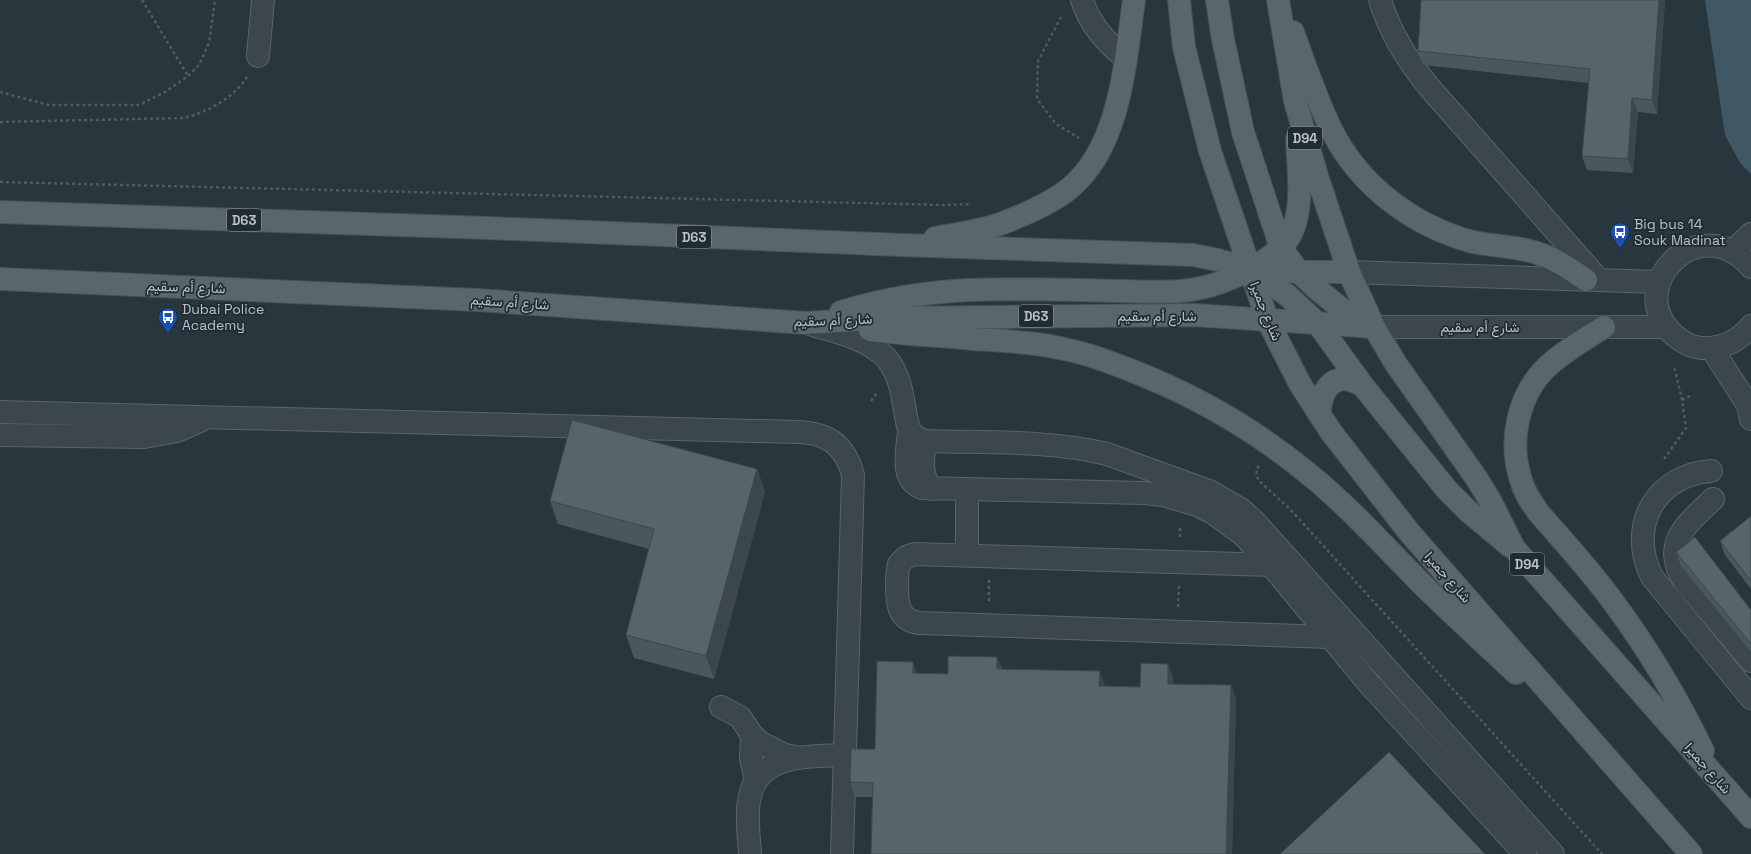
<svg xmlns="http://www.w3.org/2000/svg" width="1751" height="854" viewBox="0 0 1751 854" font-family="'Space Grotesk',Vazirmatn,sans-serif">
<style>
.water{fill:#405764}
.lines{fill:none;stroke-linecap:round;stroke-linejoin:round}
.minor-casing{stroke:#59656b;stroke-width:24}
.major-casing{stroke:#485359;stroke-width:24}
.path{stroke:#4c5f5c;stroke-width:2.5;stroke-dasharray:3 3;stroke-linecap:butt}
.minor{stroke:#3b474d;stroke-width:22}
.major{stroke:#5a666d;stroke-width:22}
.wall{fill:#4a575d}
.shaded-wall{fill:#3c474c}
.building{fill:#56656c;stroke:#3c474c}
.labels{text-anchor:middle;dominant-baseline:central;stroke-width:3.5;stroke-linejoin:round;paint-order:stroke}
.shield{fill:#202c32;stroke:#8a959b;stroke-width:1}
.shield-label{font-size:13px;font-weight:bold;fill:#b8c2c8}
.poi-label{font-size:14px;fill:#b8c2c8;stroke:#202c32;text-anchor:start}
.street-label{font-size:14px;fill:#b8c2c8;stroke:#202c32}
</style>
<rect width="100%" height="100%" fill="#28363d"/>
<path class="water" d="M1705,0H1751V174L1740,163L1725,135Z"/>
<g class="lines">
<defs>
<g id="minor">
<path d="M1082,0C1090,25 1106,42 1126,59"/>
<path d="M1380,0C1390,33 1407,60 1429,87L1599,280"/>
<path d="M258,56L263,0"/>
<path d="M1733,251L1751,234"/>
<path d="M1751,267C1697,206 1622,290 1674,335C1682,342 1691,347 1701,348C1722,349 1738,342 1751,326"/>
<path d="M1349,272L1659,282"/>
<path d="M807,323C834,332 867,337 887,359C899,374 902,392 905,410C906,417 907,425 910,431C914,437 919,439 925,441C985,443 1049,440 1107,454L1209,491L1242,510L1255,522L1553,854"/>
<path d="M1374,327H1666"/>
<path d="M1712,349L1748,405L1751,419"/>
<path d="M0,412L798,432C828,433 845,445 853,475L842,854"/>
<path d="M909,430C908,450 899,479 922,488L1144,493L1163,495L1197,505L1213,513L1242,534L1271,565L1370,685L1525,854"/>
<path d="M0,435L144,437L177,431L200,421"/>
<path d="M925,441C923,459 920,474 931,489"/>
<path d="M1711,471C1655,475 1627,527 1652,577L1751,698"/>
<path d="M1713,499C1687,524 1660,544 1685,582L1751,661"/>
<path d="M967,555V489"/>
<path d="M1271,565L915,554L906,557L899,564C897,571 897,579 897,586C897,603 898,620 919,623L1331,637"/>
<path d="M721,707L740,717L752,735L761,743L785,755L797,757"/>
<path d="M752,735L751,758L756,781"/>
<path d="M750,854C749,837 746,818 749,801C756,753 807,757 844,755"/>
</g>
<g id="major">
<path d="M1179,0L1184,47L1210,151L1267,319L1300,384L1331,432L1409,532L1691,854"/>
<path d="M1217,0L1223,39L1243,132L1281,248L1299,272L1317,289L1343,310L1369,324"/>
<path d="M1278,0L1295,101L1317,176L1349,272L1374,327L1396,364L1477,479L1491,502L1514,548L1751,817"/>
<path d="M1293,32C1305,65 1316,99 1332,131C1360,186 1413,226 1473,242C1492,246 1512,246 1530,251C1551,256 1569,268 1586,280"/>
<path d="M0,212L488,228L901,245L1193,255L1218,260L1249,269L1299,272H1349"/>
<path d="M935,238C956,234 985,230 1003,223C1026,214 1052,203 1070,188C1121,145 1125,62 1134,0"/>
<path d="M1250,270L1287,295L1318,324L1363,386L1447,490L1468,511L1510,546"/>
<path d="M0,279L477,300L806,323L887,318L1195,315L1374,327"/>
<path d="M841,312C883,299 925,292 969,290C1018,288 1068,290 1117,291C1143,291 1170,294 1196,289C1225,284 1279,260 1292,232C1304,204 1298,169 1297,139"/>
<path d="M1604,327C1585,339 1566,350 1549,365C1518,393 1508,441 1521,480C1524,492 1531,502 1538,512C1564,542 1591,571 1614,603C1648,649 1678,699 1703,751"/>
<path d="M870,330C905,334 939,336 973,339C1003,341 1034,342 1064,349C1090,354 1115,364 1140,374C1202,399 1258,432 1310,475C1354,511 1392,555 1433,595C1460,621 1488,647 1516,673"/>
<path d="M1319,414C1321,398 1326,378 1347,379C1351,380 1357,383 1362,385"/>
</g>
</defs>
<use href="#minor" class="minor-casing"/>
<use href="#major" class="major-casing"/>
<g class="path">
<path d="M142,0L188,76"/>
<path d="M1061,17L1038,61L1037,99L1056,124L1079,138"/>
<path d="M0,92L49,105H139L165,92L188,76L199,65L209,43L215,0"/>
<path d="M0,122L183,118C206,113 234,98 247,77"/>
<path d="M0,182L944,205L972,204"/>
<path d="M1682,400L1692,395"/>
<path d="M871,401L877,393"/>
<path d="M1664,459L1686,428L1682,400L1674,366"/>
<path d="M1259,466L1256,469L1258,480L1290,509L1602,854"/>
<path d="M1180,537V526"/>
<path d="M989,601V580"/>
<path d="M1178,607L1179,586"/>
</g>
<use href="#minor" class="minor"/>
<use href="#major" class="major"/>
</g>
<g class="wall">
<path d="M1421,0H1665L1657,114L1638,112L1633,173L1587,170L1582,156L1589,83L1423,65L1418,51Z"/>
<path d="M757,469L765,492L714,679L634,658L626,635L649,549L558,524L550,501Z"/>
<path d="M1751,516V589L1725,555L1720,541Z"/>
<path d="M1676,552L1751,610V652L1681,566Z"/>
<path d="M997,657L1002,669L1105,686L1140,687L1168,664L1173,678V684L1231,685L1236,699L1232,854H871L872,797H855L850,782L875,749L913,662L917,673L948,674Z"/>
</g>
<g class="shaded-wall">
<path d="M1659,0H1665L1657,114L1652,100Z"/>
<path d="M1632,98L1638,112L1633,173L1628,159Z"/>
<path d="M757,469L765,492L714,679L706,656Z"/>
<path d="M997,657L1002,671L997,669Z"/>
<path d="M913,662L918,676L913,673Z"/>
<path d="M1168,664L1173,678V698L1168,684Z"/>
<path d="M1100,671L1105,686L1104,700L1099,686Z"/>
<path d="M1231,685L1236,699L1232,854H1226Z"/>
</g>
<g class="building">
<path d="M1421,0H1659L1652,100L1632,98L1628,159L1582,156L1590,69L1418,51Z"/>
<path d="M572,420L757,469L706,656L626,635L654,529L550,501Z"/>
<path d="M1751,516V581L1720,541Z"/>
<path d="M1695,537L1751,610V644L1676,552Z"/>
<path d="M948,656L997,657V669L1100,671L1099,686L1140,687L1141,663L1168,664V684L1231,685L1226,854H871L873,783L850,782L851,749H875L877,661L913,662V673L948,674Z"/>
<path d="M1389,752L1485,854H1280Z"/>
</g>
<defs>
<symbol id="bus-pin" viewBox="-11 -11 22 30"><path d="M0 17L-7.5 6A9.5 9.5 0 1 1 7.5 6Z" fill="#1a4fb4" stroke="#202c32"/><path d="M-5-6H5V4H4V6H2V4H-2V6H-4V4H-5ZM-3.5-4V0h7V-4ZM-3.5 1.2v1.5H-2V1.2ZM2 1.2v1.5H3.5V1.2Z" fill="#fff"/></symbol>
</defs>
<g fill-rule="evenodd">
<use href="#bus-pin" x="1609" y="221" width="22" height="30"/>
<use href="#bus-pin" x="157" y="306" width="22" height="30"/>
</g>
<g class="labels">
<g class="shield">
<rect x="1288" y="127" width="34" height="22" rx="3"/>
<rect x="227" y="209" width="34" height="22" rx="3"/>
<rect x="677" y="226" width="34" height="22" rx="3"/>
<rect x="1019" y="305" width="34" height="22" rx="3"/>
<rect x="1510" y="553" width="34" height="22" rx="3"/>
</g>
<g class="shield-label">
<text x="1305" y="138">D94</text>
<text x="244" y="220">D63</text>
<text x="694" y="237">D63</text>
<text x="1036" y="316">D63</text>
<text x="1527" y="564">D94</text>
</g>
<g class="poi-label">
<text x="1634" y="224">Big bus 14<tspan x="1634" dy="16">Souk Madinat</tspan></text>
<text x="182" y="309">Dubai Police<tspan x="182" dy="16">Academy</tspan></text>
</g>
<g class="street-label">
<text transform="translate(186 287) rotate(2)">شارع أم سقيم</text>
<text transform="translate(510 302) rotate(4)">شارع أم سقيم</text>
<text transform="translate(1266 311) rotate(68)">شارع جميرا</text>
<text x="1157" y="316">شارع أم سقيم</text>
<text transform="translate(833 320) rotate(-2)">شارع أم سقيم</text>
<text x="1480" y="327">شارع أم سقيم</text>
<text transform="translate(1448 577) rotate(49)">شارع جميرا</text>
<text transform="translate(1708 768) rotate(49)">شارع جميرا</text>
</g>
</g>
</svg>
